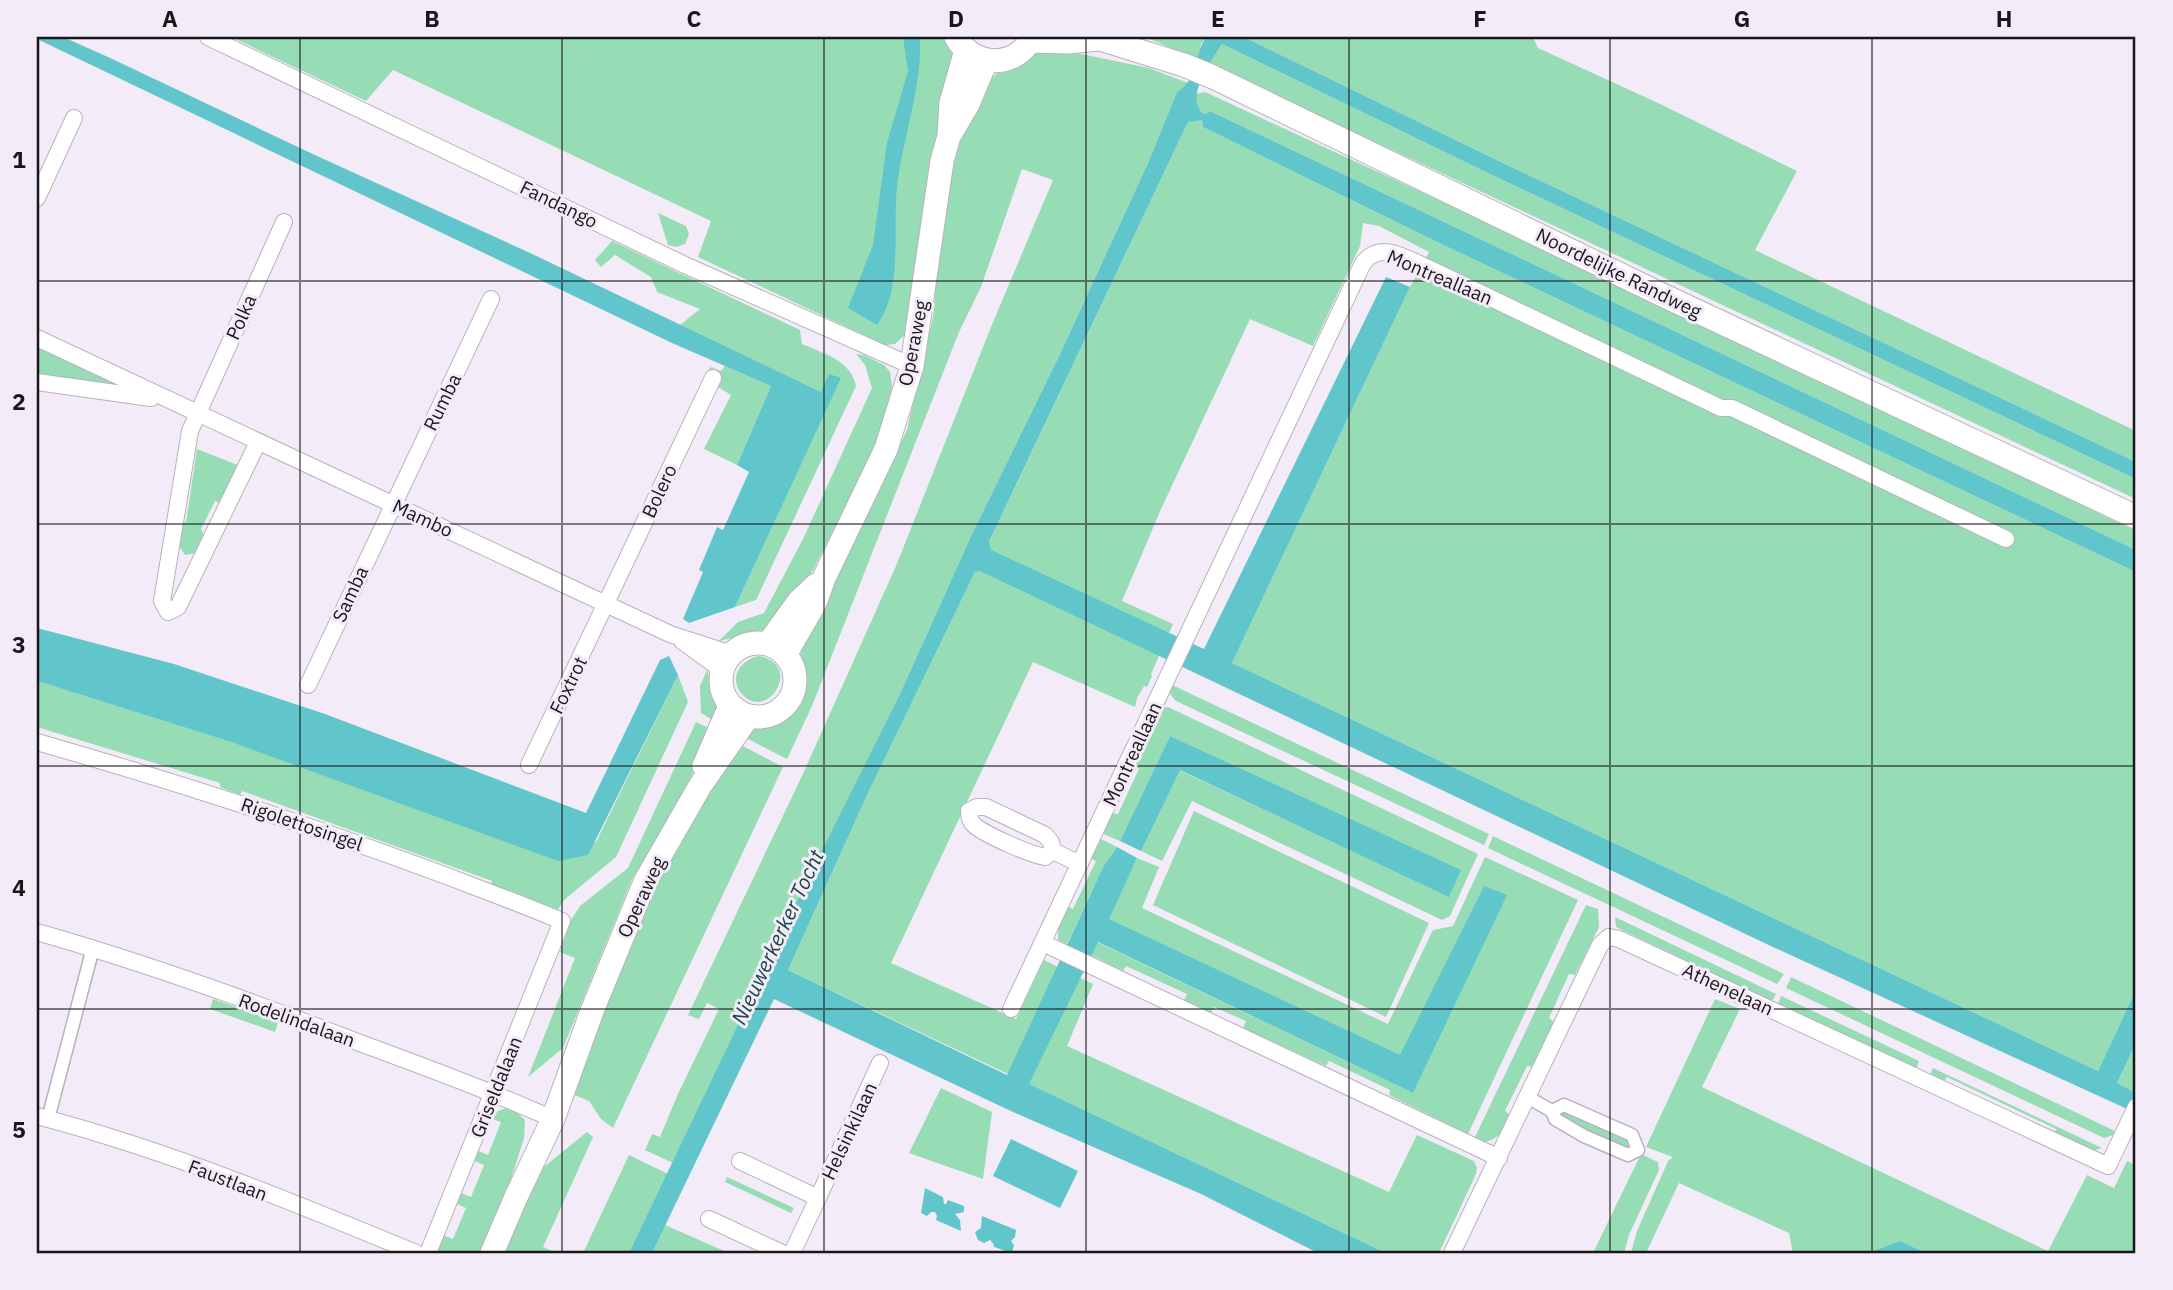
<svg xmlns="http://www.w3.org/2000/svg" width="2173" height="1290" viewBox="0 0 2173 1290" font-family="'IBM Plex Sans',sans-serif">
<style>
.green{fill:#96ddb5}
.water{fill:#60c6cb}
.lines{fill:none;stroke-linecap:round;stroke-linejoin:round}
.pedestrian-casing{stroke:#b9b1bc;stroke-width:15}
.minor-casing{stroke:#b9b1bc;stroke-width:18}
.secondary-casing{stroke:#b9b1bc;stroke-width:25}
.pedestrian{stroke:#fff;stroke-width:12}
.minor{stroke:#fff;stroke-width:16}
.secondary{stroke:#fff;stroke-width:23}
.grid{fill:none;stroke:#1a171b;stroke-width:2;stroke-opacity:0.55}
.labels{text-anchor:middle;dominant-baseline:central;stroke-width:6;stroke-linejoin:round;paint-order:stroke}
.street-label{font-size:19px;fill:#1a171b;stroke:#f3ebf7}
.water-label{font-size:21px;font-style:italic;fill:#174648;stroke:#f3ebf7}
.neatline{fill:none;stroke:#1a171b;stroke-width:2.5}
.grid-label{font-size:23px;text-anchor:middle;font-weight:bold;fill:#1a171b}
</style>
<rect width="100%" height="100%" fill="#f3ebf7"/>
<g class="green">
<path d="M231,37H946L952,49L955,70L909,331L895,344L885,345L698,257L711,221L393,70L366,101Z"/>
<path d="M1145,37H1206L1201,44L1199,60Z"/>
<path d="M1244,37H1533L1538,48L1658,103L1797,171L1755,250L2136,431V462L1507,165Z"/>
<path d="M1222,44L1492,175L2136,479V499L1209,64Z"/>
<path d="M1052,48L1149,68L1188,83L1186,87L1177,92L1148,163L1059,356L972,534L899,696L673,1163L645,1150L652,1134L660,1137L678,1094L719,1009L707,1003L699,1019L688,1015L802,776L896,566L991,327L1053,180L1022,169L981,287L959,332L812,706L787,759L742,736L756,726L783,718L798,707L805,688L804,667L800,657L804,636L835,582L907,430L933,317L944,196L966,123L984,87L998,72L1035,50Z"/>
<path d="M1205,92L1484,221L2136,531V550L1210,111L1205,114L1196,106V94Z"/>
<path d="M1199,119L1202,120L1203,127L1435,241L2136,572V990L2098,1071L1232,663L1410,287L1429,252L1379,226L1363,223L1360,246L1313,346L1250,319L1161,509L1122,601L1173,624L1151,674L1152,676L1147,687L1144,686L1137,698L1135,707L1033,662L891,963L1016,1019L1044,960L1093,984L1067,1046L1389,1192L1417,1135L1474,1161L1477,1168L1476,1174L1439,1253H1386L788,970L868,793L975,572L1188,122Z"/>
<path d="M658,213L686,226L689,234L685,244L676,247L668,245Z"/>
<path d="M612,241L800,330L802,344C824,354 851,360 856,386L756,600L735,607L840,378L821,392L680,325L700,309L657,292L651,277L615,255L601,267L595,260Z"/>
<path d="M37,346L125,388L37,377Z"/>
<path d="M856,354L864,355L884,365L890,372L892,386L882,430L871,459L806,583L764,630L719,641L738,622L764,613L803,539L872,388L865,365Z"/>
<path d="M725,366L771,386L737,465L704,449L731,395L718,387L722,380L708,372L710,367L721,371Z"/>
<path d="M197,449L240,466L221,504L215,501L201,529L205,538L196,553L185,555L179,546V523L186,522Z"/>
<path d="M759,656C805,665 766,724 741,693C728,677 742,659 759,656Z"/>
<path d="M707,670L718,707L716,722L701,713L700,686Z"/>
<path d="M678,675L688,702L616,857L564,900L556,913L490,887L492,881L242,791L240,795L220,787V783L37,727V681L234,743L596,842Z"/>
<path d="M1172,685L1489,834L1484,845L1176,701L1170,694Z"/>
<path d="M1168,707L1478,854L1450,916L1442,920L1192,801L1162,861L1141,851L1179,770L1449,896L1460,871L1170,736L1120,841L1101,833L1112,813L1118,814L1139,769L1134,764L1161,708Z"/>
<path d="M696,722L713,730L672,817L633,877L563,1048L528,1077L575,958L560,952L571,920L580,906L628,868Z"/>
<path d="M737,743L783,767L613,1128L601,1119L589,1101L572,1094L650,896Z"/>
<path d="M1194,811L1429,923L1386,1017L1153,905Z"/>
<path d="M1493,836L1784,974L1777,984L1488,848Z"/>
<path d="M1099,838L1117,847L1103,867L1067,944L1058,940V924L1067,906L1073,909L1096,861L1090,858Z"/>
<path d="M1485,857L1578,900L1468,1134L1389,1095L1390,1090L1329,1061L1326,1066L1243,1028L1246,1021L1214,1007L1211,1013L1184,1000L1187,994L1126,966L1123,971L1091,955L1097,942L1413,1093L1506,895L1484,887L1400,1056L1108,919L1137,858L1159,867L1142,908L1388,1024L1433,930L1453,926Z"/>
<path d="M1586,905L1598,909L1599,927L1575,975L1569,974L1549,1018L1554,1022L1533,1067L1527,1066L1505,1111L1510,1115C1504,1129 1501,1138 1485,1142L1475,1137Z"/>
<path d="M1615,917L1776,994L1772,1001L1616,927Z"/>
<path d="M1791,977L2115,1131L2113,1135L2104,1138L1786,988Z"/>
<path d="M1781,996L1919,1061L1916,1069L1778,1004Z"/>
<path d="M213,999L278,1022L275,1032L210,1009Z"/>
<path d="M1715,999L1740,1009L1702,1087L2048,1251L2087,1175L2114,1188L2127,1161L2136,1165V1253H1926L1900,1241L1868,1253H1793L1789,1233L1679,1183L1646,1253H1631L1637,1231L1668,1161L1673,1157L1646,1147Z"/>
<path d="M2136,1043V1087L2134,1092L2117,1083Z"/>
<path d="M1933,1068L2102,1148L2092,1151L2054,1135L2056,1129L1947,1077L1944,1082L1930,1075Z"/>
<path d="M941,1088L992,1112L983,1179L909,1153Z"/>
<path d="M506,1108L516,1112L525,1120L524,1138L505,1198L482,1253H443L435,1250L442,1235L453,1239L466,1208L455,1203L459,1192L471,1197L484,1165L472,1160L476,1150L488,1155L501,1122L489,1118L491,1114Z"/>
<path d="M1564,1109L1626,1137L1632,1145L1627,1150L1561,1119L1560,1114Z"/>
<path d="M587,1132L593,1137L543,1247L555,1252L554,1253H504L535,1174Z"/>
<path d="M1641,1154L1658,1162L1659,1170L1629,1235L1624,1253H1593Z"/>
<path d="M629,1155L668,1174L629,1253H583Z"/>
<path d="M727,1177L794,1208L791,1213L725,1182Z"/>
<path d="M665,1225L729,1253H652Z"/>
</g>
<g class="water">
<path d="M37,37H63L108,57L317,156L528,252L821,392L829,374L841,378L735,607L689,623L683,619L703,572L699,570L717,527L723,530L749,472L737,465L771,386L672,343L37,39Z"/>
<path d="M903,37H920C922,86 905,131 898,179C891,223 905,287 877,325L848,308L873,245L887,143L908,71Z"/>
<path d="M1206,37H1244L1507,165L2136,462V479L1492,175L1222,44C1212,60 1182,101 1205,114L1210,111L2136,550V572L1435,241L1203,127L1202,120L1188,122L989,542L991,550L1204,649L1386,277L1410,287L1232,663L2098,1071L2136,990V1043L2117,1083L2136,1093V1113L1775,948L980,571L975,572L868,793L788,970L1007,1075L1103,867L1117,847L1137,858L1109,919L1400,1055L1484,886L1507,895L1413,1093L1098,942L1029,1084L1386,1253H1318L1201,1194L1013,1112L774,999L652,1253H629L802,891L899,696L972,534L1059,356L1148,163L1177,92C1198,80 1194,55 1206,37Z"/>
<path d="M37,628L174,664L325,714L586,813L660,660L669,656L678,675L588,855L558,861L234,743L37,681Z"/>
<path d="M1170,736L1461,870L1449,897L1180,770L1141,851L1120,841Z"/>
<path d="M1011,1139L1078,1171L1060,1208L993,1176Z"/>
<path d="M925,1188L943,1197L944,1204H946L948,1200L964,1206V1212L955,1214L960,1220L961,1231L936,1220L937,1216L935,1212H931L927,1216L921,1213Z"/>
<path d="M982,1216L1016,1230L1015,1237L1011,1241L1014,1245L1012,1253L994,1247L993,1243L990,1240L984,1243L978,1240L975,1232L981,1228Z"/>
<path d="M1900,1241L1926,1253H1868Z"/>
</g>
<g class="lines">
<defs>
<g id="pedestrian">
<path d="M1529,1098L1552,1111L1555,1119L1584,1136L1628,1155L1638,1150L1632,1135L1564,1105L1552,1111"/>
<path d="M48,1119L93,948"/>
</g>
<g id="minor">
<path d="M208,37L685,265L912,366"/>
<path d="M37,198L74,118"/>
<path d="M37,338L670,634L732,654"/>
<path d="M37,382L151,398"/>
<path d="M258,442L178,607L168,612L162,601L190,431L284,222"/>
<path d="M682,641L722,670"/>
<path d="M308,685L491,299"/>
<path d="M37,742C215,793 390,851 562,921L428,1253"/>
<path d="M529,765L713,378"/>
<path d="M1053,851L1045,857C1029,854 988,836 975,826C970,822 969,817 969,811L977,807H986L1045,835L1051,842L1053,851L1080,864"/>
<path d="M37,932C146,963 254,1002 360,1043C425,1067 490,1091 553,1119"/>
<path d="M1043,943L1499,1158"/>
<path d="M1011,1009L1363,263C1381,240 1407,259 1428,268L1721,408H1732L2006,539"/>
<path d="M37,1116C167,1150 293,1202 416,1253"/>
<path d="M740,1161L818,1198L880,1063"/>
<path d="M709,1219L782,1253"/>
<path d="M792,1253L818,1198"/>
<path d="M1452,1253L1600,945L1609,937L1619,939L2108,1166L2136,1107"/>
</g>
<g id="secondary">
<path d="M956,37C972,67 1016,70 1032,37"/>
<path d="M1094,37L1184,65L1213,77L1656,292L2136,517"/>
<path d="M1030,41L1067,42L1098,39"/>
<path d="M951,133L968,104L986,61"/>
<circle cx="758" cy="680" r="37"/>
<path d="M768,644L799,601L816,585"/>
<path d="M785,655L815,603L824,578L886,449L912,366L942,161L949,136L951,103L966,50"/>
<path d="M704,766L730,706"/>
<path d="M492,1253L516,1197L553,1119L592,1011L645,882L700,786L748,717"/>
</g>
</defs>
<use href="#pedestrian" class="pedestrian-casing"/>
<use href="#minor" class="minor-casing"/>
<use href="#secondary" class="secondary-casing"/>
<use href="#pedestrian" class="pedestrian"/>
<use href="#minor" class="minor"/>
<use href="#secondary" class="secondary"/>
</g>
<path class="grid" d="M300,37V1253M562,37V1253M824,37V1253M1086,37V1253M1349,37V1253M1610,37V1253M1872,37V1253M37,281H2136M37,524H2136M37,766H2136M37,1009H2136"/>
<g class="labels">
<g class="street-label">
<text transform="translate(559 204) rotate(26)">Fandango</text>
<text transform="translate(1619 273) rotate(26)">Noordelijke Randweg</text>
<text transform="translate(1440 277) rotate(23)">Montreallaan</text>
<text transform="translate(241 317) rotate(-66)">Polka</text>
<text transform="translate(913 343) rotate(-79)">Operaweg</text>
<text transform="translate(442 402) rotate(-64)">Rumba</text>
<text transform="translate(659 491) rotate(-65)">Bolero</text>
<text transform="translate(423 518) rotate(25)">Mambo</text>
<text transform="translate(350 594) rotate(-65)">Samba</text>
<text transform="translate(568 685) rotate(-64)">Foxtrot</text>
<text transform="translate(1132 754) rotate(-65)">Montreallaan</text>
<text transform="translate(302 824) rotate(19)">Rigolettosingel</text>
<text transform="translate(641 897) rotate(-65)">Operaweg</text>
<text transform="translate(1728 989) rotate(25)">Athenelaan</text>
<text transform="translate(297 1020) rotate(20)">Rodelindalaan</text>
<text transform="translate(496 1087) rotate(-68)">Griseldalaan</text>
<text transform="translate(849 1131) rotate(-65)">Helsinkilaan</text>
<text transform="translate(228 1180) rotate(21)">Faustlaan</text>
</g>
<g class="water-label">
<text transform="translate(777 937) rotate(-65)">Nieuwerkerker Tocht</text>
</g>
</g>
<rect width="2173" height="1290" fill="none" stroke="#f3ebf7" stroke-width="77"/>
<rect x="38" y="38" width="2096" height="1214" class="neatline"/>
<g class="grid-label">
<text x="170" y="27">A</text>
<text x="432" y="27">B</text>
<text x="694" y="27">C</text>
<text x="956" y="27">D</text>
<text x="1218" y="27">E</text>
<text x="1480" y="27">F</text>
<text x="1742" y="27">G</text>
<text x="2004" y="27">H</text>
<text x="19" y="168">1</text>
<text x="19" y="410">2</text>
<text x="19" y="653">3</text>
<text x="19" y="896">4</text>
<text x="19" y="1138">5</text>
</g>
</svg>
